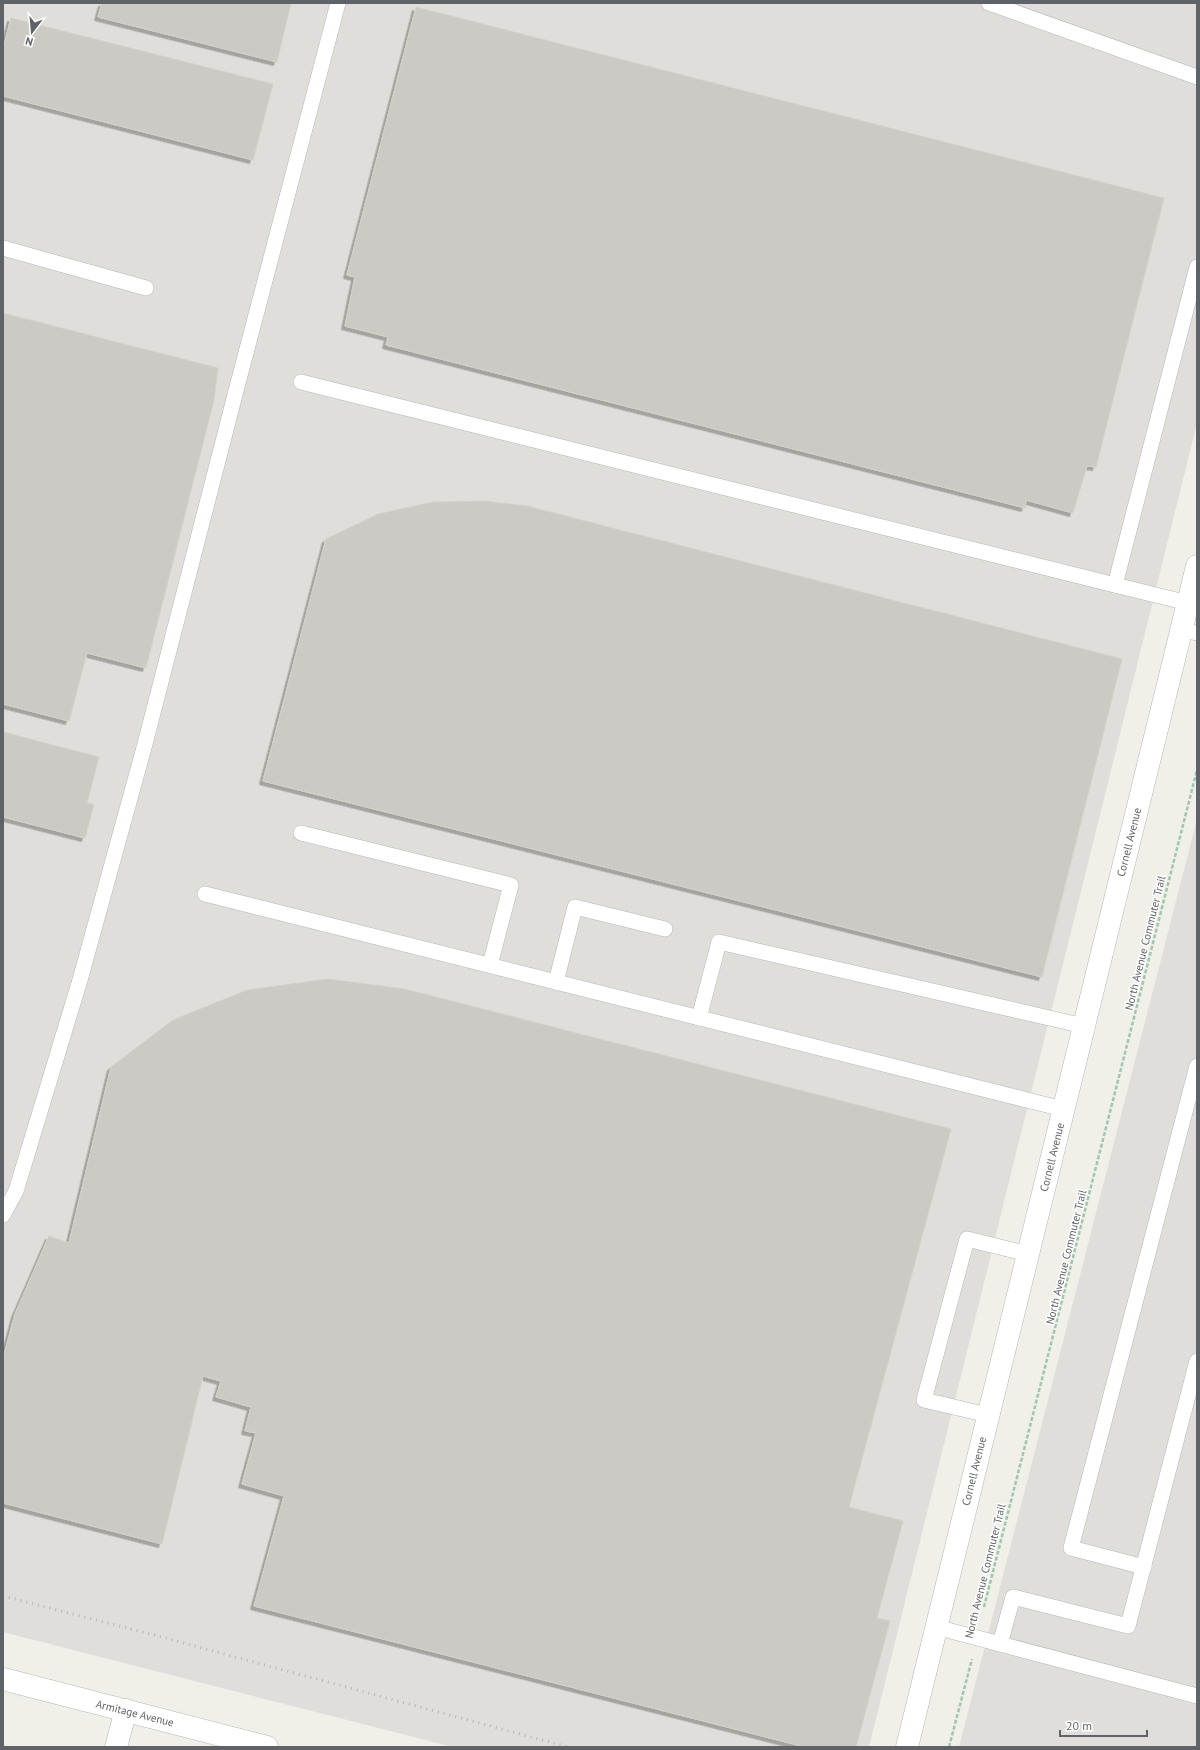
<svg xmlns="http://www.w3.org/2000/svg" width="1200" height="1750" viewBox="0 0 1200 1750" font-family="'PT Sans',sans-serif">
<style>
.industrial{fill:#dfdeda}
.building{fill:#cccac4;stroke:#d5d2c7;filter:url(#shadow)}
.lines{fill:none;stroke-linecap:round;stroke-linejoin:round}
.service-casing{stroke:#b5b7bb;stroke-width:16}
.minor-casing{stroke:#b5b7bb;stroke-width:23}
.path{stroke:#a0c7ae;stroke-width:2.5;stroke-dasharray:4 2;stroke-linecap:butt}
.service{stroke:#fff;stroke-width:15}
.minor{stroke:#fff;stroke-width:22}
.rail{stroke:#b6b6b7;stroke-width:3;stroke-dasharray:1 5;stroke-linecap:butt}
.labels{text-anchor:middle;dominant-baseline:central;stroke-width:3;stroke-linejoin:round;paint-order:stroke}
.street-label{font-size:11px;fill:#5f6267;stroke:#fff}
</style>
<defs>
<filter id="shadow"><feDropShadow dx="-3.5" dy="3.5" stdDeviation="0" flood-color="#0004"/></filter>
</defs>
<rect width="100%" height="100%" fill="#f0efe8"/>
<g class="industrial">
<path d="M3,3H1197V423L869,1747H453L3,1632Z"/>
<path d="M1197,819V1747H959Z"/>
</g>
<g class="building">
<path d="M102,3H291L277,62L98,17Z"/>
<path d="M416,7L1164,198L1096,467L1087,466L1073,513L1026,500L1025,508L386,345L388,337L345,326L355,277L347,275Z"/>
<path d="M11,18L273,84L253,160L3,96V50Z"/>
<path d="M3,313L218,368L214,400L146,668L87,653L69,721L3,704Z"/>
<path d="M485,501L527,506L1122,659L1042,977L263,781L326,539L378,514L433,502Z"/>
<path d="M3,732L99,757L87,803L94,804L85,838L3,817Z"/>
<path d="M328,979L405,989L951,1129L849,1507L903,1521L877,1618L890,1621L856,1747H805L254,1606L284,1496L242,1484L256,1433L245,1431L251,1407L216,1397L221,1381L203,1376L162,1544L3,1503V1359L15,1314L49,1236L69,1243L111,1067L173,1020L247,990Z"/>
</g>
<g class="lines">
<defs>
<g id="service">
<path d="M989,3L1197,77"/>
<path d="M3,248L146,288"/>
<path d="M301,382L1115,585L1197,267"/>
<path d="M1115,585L1188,603"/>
<path d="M1182,630L1197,633"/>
<path d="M301,833L511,885L490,965"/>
<path d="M205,894L1063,1109"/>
<path d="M556,982L575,907L665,929"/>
<path d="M699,1018L719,942L1084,1026"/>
<path d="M3,1215L16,1191L80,980L145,744L237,387L338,3"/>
<path d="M988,1415L924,1400L967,1239L1028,1254"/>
<path d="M1144,1567L1071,1548L1197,1066"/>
<path d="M936,1627L1197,1696"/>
<path d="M1000,1644L1013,1597L1128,1626L1197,1361"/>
</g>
<g id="minor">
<path d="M3,1679L267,1747"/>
<path d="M116,1747L126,1710"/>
<path d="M907,1747L1197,566"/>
</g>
</defs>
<use href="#service" class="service-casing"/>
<use href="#minor" class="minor-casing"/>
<g class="path">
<path d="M984,1607L1197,770"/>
<path d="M949,1747L972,1659"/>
</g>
<use href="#service" class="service"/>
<use href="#minor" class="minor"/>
<path class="rail" d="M3,1596L154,1635L568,1747"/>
</g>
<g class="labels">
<g class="street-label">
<text transform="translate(1129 842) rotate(-76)">Cornell Avenue</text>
<text transform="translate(1145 943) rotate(-76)">North Avenue Commuter Trail</text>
<text transform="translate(1052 1157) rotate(-76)">Cornell Avenue</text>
<text transform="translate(1066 1257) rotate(-76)">North Avenue Commuter Trail</text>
<text transform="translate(974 1471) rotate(-76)">Cornell Avenue</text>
<text transform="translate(985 1571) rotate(-76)">North Avenue Commuter Trail</text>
<text transform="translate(135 1713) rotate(14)">Armitage Avenue</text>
</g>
</g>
<rect width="1200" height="1750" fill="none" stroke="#5f6267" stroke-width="8"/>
<g transform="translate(32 32) rotate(196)" stroke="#ffffff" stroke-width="3" paint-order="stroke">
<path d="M0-3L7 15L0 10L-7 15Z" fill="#5f6267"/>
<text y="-6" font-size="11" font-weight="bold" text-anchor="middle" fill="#5f6267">N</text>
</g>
<path d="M1060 1730v6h87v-6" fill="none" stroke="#5f6267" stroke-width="2"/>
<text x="1066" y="1730" font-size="12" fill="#5f6267" stroke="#ffffff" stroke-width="3" paint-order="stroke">20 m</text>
</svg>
